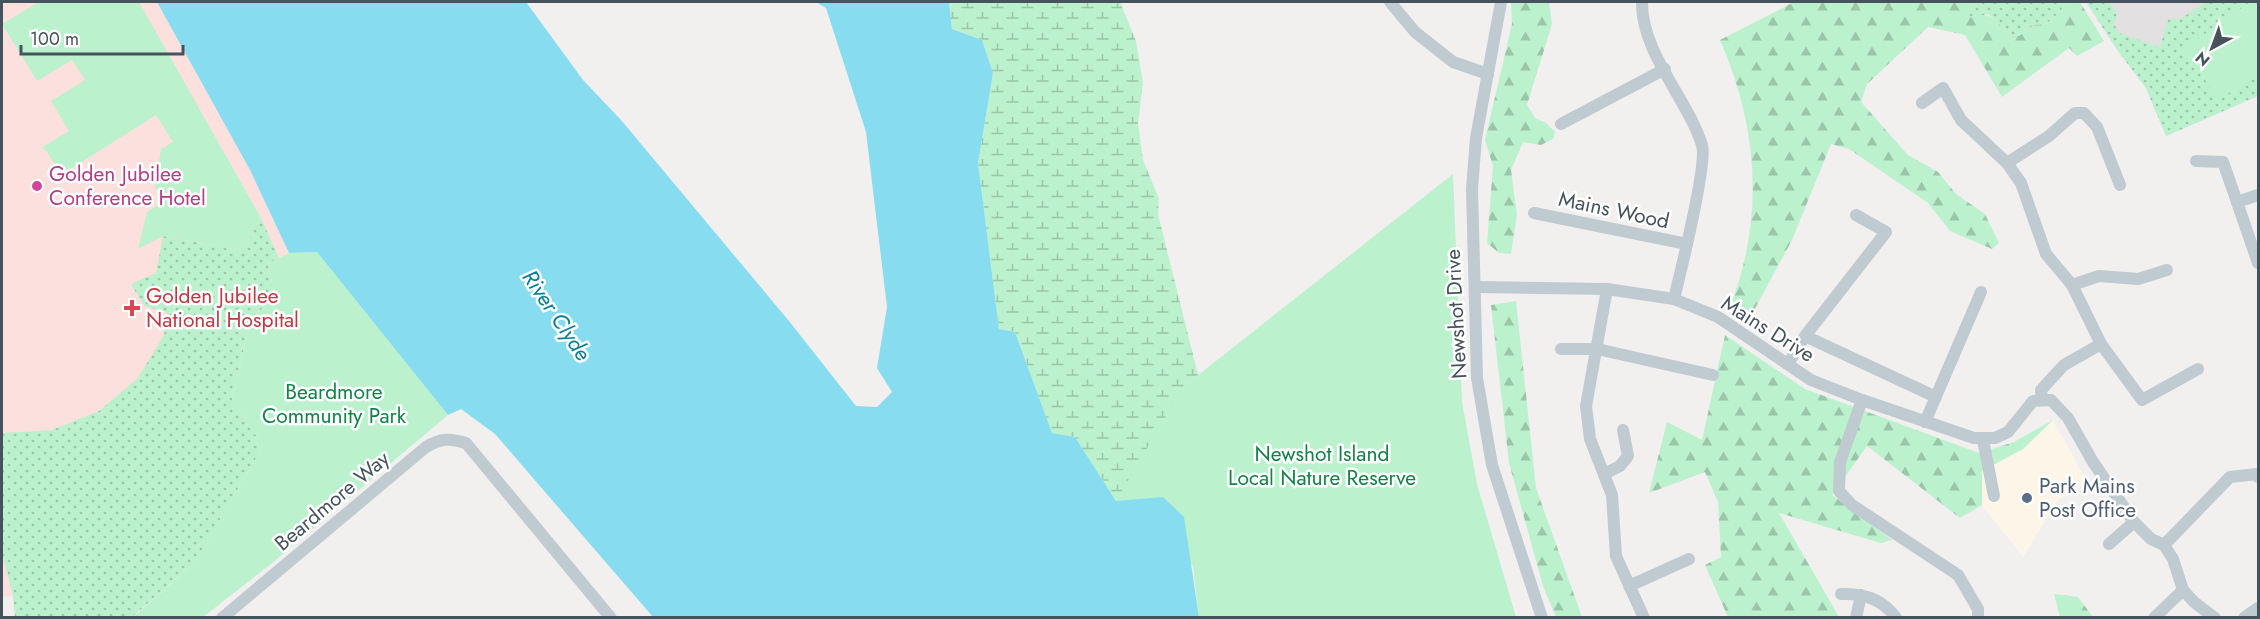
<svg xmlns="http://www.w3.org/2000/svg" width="2260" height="619" viewBox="0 0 2260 619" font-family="Jost,sans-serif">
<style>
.commercial{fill:#fdf6e8}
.education{fill:#e3e0e1}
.medical{fill:#fce0de}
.grass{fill:url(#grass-dots)}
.forest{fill:url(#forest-firs)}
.wetland{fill:url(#wetland-marsh)}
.green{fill:#bcf1ce}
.water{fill:#87ddef}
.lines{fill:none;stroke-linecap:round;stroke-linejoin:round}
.minor{stroke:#bfcad1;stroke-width:12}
.hotel-dot{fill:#d1479c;stroke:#fff;stroke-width:2}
.health-dot{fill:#e0444e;stroke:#fff;stroke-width:2}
.service-dot{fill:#5c6f8a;stroke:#fff;stroke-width:2}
.labels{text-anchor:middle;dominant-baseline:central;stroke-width:5;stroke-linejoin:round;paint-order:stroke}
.hotel-label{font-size:21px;fill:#b23c85;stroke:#fff;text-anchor:start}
.street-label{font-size:21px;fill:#46535d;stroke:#fff}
.health-label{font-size:21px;fill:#be3a42;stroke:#fff;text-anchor:start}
.park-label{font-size:21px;fill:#148247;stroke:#fff}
.service-label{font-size:21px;fill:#4e5e75;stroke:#fff;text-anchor:start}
.water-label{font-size:22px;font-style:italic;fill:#087f97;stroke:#fff}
</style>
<defs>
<pattern id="grass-dots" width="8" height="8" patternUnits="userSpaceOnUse" patternTransform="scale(1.5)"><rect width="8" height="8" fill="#bcf1ce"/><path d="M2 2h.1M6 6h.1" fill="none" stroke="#9bc6aa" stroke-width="1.8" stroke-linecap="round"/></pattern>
<pattern id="forest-firs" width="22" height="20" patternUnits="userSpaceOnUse" patternTransform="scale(1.5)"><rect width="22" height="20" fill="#bcf1ce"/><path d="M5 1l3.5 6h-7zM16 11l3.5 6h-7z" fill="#9bc6aa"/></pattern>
<pattern id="wetland-marsh" width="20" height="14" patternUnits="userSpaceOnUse" patternTransform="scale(1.5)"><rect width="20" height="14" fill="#bcf1ce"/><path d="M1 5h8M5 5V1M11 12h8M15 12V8" fill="none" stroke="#9bc6aa"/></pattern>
</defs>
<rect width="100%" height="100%" fill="#f2efef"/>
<path class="commercial" d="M2053,420L2088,483L2058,500L2023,557L1982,505V471L2023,449Z"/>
<path class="education" d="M2086,2H2258V96L2166,136L2146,88L2118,51Z"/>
<path class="medical" d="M2,2H157L250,170L289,253L268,263L132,617H15L13,596L2,597Z"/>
<g class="grass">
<path d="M1983,2H2066L2060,12L2046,24L2034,25L2019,36L2010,35L1988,14L1970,19L1967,14Z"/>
<path d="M2086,2H2110L2117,15L2114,24L2119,33L2160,47L2168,19H2180L2206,2H2258V96L2166,136L2146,88L2118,51Z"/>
<path d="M261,218L279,258L268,263L275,298L251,318L232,399L263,446L195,562L132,617H15L13,596L2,553V433L52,430L99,411L138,378L164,335L166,312L144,306L131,284L156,273L163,236L242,251Z"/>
</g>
<g class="forest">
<path d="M1511,2H1549L1552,24L1527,105L1536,119L1545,122L1555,132L1553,139L1541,145L1523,142L1511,170L1517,215L1511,254L1499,253L1487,243L1493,166L1485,140L1512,24Z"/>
<path d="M1794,2H1983L1967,14L1970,18C1991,9 1995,21 2010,35L2019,36L2034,25L2046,24L2060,12L2066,2H2080L2104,41L2077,56L2069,48L2002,97L1965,35L1928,27L1867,84L1861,102L1908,155L1938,172L1956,194L1985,214L1999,243L1992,249L1950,231L1928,203L1849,149L1831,144L1792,240L1746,325L1728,312C1765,221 1759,129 1720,40Z"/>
<path d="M1516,301L1536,488L1582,617H1556L1543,586L1509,463L1491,305Z"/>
<path d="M1725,335L1805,389L1979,453L2014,442L2053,420L2023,449L1982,471V505L1960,518L1867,446L1832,495L1892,540L1881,543L1779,513L1839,617H1728L1705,565L1721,557L1718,502L1705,472L1649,493L1667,422L1702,440Z"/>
<path d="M2054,594L2078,597L2093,617H2060Z"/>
</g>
<path class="wetland" d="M949,2H1120L1136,41L1143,83L1138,123L1143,160L1159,199L1158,214L1198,375L1183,387L1193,566L1184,517L1116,501L1075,437L1052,433L1015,332L999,329L978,163L993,73L982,40L952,29Z"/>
<g class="green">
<path d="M39,2H139L261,218L242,251L163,236L138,249L147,212L164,201L155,187L161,149L173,142L156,115L61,175L46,150L41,148L69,131L51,101L85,80L72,60L37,81L2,24Z"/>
<path d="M2250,2H2258V73L2219,100L2183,49Z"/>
<path d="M1453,174L1462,402L1477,484L1516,617H1199L1193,566L1116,501L1183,387Z"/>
<path d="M317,252L448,415L271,564L203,617L132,618L195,562L263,446L232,399L251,318L275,298L268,263L289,253Z"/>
</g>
<path class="water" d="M157,2H526L583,80L621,120L789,321L856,406L877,407L892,392L877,368L887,307L866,132L826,8L816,2H949L952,29L982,40L993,73L978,163L999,329L1015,332L1052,433L1075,437L1116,501L1163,497L1184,517L1199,617H653L495,434L461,409L448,415L317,252L289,253L250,170Z"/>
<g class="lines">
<g class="minor">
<path d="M1390,2L1415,32L1453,62L1488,74"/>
<path d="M1501,2L1476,138L1472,189L1477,378L1492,465L1542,618"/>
<path d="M1642,2C1641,52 1687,98 1702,145C1708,163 1680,274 1674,299"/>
<path d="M1922,103L1943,88L1961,120L2007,163L2021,183L2046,254L2072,285L2101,344L2064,365L2041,390L2042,399"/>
<path d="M1561,124L1665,69"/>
<path d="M2196,161L2223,162L2237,202L2258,195"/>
<path d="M2007,163L2049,136L2075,113H2084L2097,127L2120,185"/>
<path d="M2237,202L2258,263"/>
<path d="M1534,213L1687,244"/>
<path d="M1856,215L1886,232L1805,336L1936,397"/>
<path d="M2072,285L2099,276L2138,279L2167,270"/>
<path d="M1477,287L1607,289L1674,299L1718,317L1811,380L1862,400L1974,438H1995L2008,432L2033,401L2051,400L2068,418L2093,462L2134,522L2151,539L2164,545L2173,559L2183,590L2194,602L2215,618"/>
<path d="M1607,289L1586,406L1590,439L1612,495L1616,556L1644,618"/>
<path d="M2101,344L2142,400L2198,369"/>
<path d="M1561,349H1597L1713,375"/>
<path d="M1788,364L1805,336"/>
<path d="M1862,400L1840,462L1839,491L1852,505L1958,575L1978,609V618"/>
<path d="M1925,422L1981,292"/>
<path d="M1983,440L1994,496"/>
<path d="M1604,474L1620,466L1628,456L1623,430"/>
<path d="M2109,544L2134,522"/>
<path d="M2164,545L2230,477L2257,474L2258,477"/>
<path d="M1629,586L1689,559"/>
<path d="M1841,594C1863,593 1883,599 1896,618"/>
<path d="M222,618L426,447C441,438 450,438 466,443L611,618"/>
<path d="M1856,618L1861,595"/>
<path d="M2154,618L2183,590"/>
<path d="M2244,618L2258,608"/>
</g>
</g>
<circle class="hotel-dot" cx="37" cy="186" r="6"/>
<path class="health-dot" d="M129 299h6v6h6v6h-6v6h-6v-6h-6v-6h6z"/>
<circle class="service-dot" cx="2027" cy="498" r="6"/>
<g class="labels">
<g class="hotel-label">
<text x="49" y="174">Golden Jubilee<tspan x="49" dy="24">Conference Hotel</tspan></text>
</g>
<g class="street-label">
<text transform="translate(1614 210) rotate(12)">Mains Wood</text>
<text transform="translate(1456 314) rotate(-93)">Newshot Drive</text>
<text transform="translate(1768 329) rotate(32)">Mains Drive</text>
<text transform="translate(332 501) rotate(-40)">Beardmore Way</text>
</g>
<g class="health-label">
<text x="146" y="296">Golden Jubilee<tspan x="146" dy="24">National Hospital</tspan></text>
</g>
<g class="park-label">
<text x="334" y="392">Beardmore<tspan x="334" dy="24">Community Park</tspan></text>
<text x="1322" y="454">Newshot Island<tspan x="1322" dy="24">Local Nature Reserve</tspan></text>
</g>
<g class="service-label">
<text x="2039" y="486">Park Mains<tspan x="2039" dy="24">Post Office</tspan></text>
</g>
<g class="water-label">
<text transform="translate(557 315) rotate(56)">River Clyde</text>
</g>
</g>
<rect width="2260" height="619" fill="none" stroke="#46535d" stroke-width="6"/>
<g transform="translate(2212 48) rotate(221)" stroke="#ffffff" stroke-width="4.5" paint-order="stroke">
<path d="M0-4.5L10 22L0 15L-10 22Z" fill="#46535d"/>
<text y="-9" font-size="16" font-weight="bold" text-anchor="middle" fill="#46535d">N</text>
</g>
<path d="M21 45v9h162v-9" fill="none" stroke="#46535d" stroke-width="3"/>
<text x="30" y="45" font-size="18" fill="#46535d" stroke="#ffffff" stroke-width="4.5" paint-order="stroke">100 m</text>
</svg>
